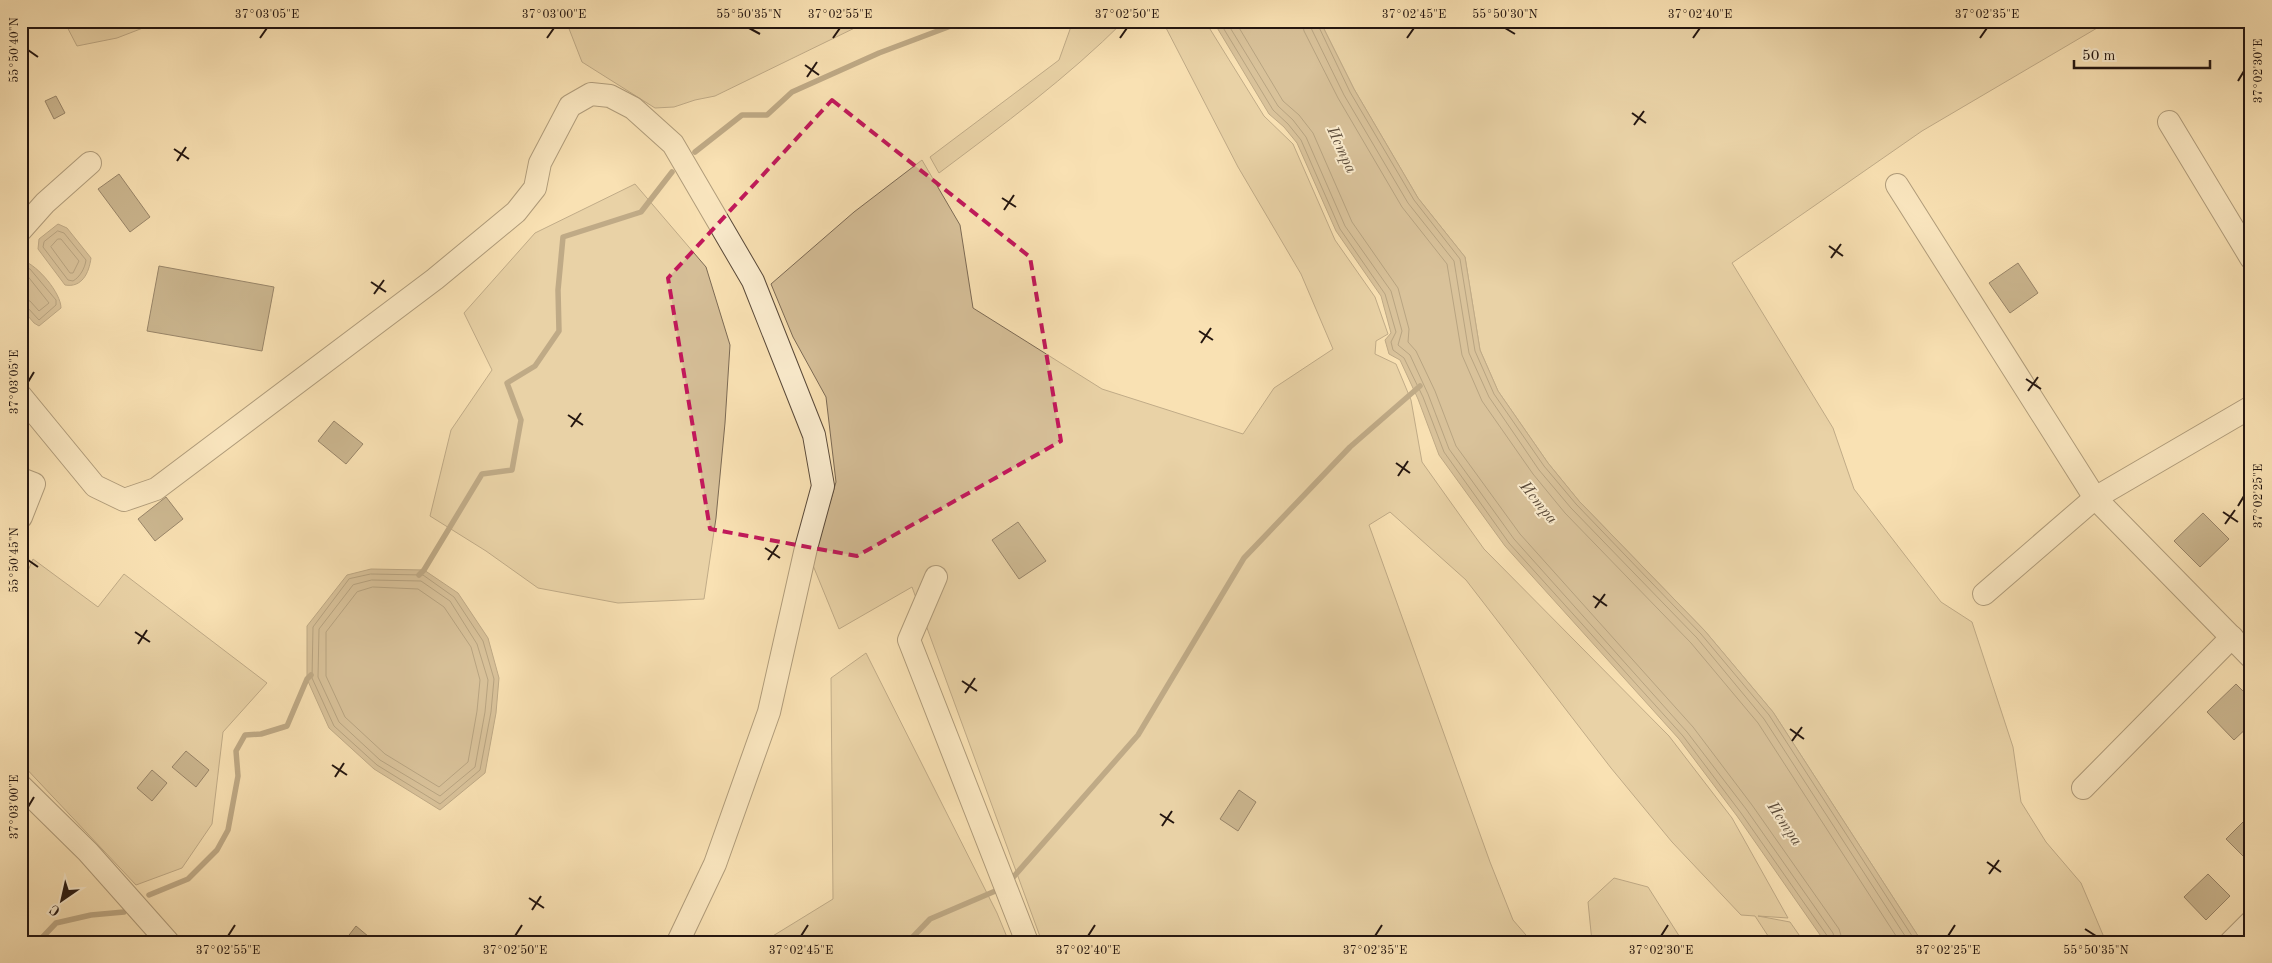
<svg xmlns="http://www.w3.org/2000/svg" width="2272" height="963" viewBox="0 0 2272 963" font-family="'Old Standard TT',serif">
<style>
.green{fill:#d5be97;stroke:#7c6a54}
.water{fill:#b19c7c;stroke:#796651}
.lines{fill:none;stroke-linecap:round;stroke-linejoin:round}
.shore{stroke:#6a5946;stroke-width:1}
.stream{stroke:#796651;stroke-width:5.5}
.building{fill:#938065;stroke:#241610}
.minor-casing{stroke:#594939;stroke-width:24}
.minor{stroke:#fbecce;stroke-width:22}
.marked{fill:none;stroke:#c2185b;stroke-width:4;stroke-dasharray:10 6;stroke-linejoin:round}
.ticks{fill:none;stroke:#241610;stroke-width:2}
.labels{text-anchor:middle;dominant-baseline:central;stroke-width:4;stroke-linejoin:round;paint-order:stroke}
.water-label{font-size:16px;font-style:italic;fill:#5c4c3b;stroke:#fbecce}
.neatline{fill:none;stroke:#241610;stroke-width:2}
.ticks-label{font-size:12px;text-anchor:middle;fill:#241610}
</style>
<rect width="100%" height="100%" fill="#f9e1b3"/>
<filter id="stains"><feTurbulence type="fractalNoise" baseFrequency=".004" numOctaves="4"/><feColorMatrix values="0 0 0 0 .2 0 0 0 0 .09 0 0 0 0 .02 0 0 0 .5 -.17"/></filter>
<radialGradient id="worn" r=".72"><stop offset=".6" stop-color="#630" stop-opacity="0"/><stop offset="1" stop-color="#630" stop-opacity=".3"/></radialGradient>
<g class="green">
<path d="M64,21H161L117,38L77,46Z"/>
<path d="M566,21H869L715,96L695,100L674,107L655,108L582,62Z"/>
<path d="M1073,21H1124C1067,78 1003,125 939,173L930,157L1059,60Z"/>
<path d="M1158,21H1205L1264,116L1293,144L1335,240L1375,297L1388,334L1376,341L1375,354L1396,364L1411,400L1422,462L1484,549L1669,736L1732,818L1788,918L1758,916L1790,922L1804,942H1772L1755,916L1741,915L1672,842L1611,768L1466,580L1390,512L1369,525L1490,862L1513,920L1532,942H1042L912,587L839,629L812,563L836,482L826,397L793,337L771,284L854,212L922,160L960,225L973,308L1102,389L1243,434L1274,388L1333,349L1301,274L1238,167L1164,24Z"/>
<path d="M1320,21H2109L1922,131L1732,263L1833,428L1854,489L1941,602L1972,622L2013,747L2021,802L2046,842L2081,883L2106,942H1922L1773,712L1705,631L1579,501L1548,463L1498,391L1480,350L1465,257L1418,198L1354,89Z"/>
<path d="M635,184L706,267L730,345L725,423L716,518L704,599L618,603L538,588L486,551L430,516L451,430L492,370L464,313L535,233Z"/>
<path d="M33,559L98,607L124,574L267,683L223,732L212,824L182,868L136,885L21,763V587Z"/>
<path d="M866,653L997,913L1009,942H763L833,899L831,678Z"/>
<path d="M1614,878L1648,887L1683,942H1592L1588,902Z"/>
</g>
<g class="water">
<path d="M1213,21H1320L1354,89L1418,198L1465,257L1480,350L1498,391L1548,463L1579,501L1705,631L1773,712L1922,942H1825L1737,816L1679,739L1505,546L1439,455L1418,399L1400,360L1389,354L1385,340L1391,333L1381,296L1336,231L1297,143L1284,127L1269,114Z"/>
<path d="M58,224L67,228L91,258C89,273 82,288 65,285L38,249L39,239Z"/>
<path d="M24,261C38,266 61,293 61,308L39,326L34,323L21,308V263Z"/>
<path d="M371,569L424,570L458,593L488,638L499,678L496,713L485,773L440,810L374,769L329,728L307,679V626L347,575Z"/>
</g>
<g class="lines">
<g class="shore">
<path d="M1219,21L1273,110L1288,124L1301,140L1340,229L1385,294L1396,332L1391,342L1393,350L1404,358L1423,397L1444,452L1509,543L1683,736L1741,813L1828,937L1829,942"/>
<path d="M1226,21L1278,106L1293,120L1306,137L1345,226L1391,291L1402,331L1398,345L1410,355L1428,394L1449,449L1514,539L1687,732L1746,809L1833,933L1835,942"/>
<path d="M1235,21L1283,101L1299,115L1313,133L1352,222L1398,288L1409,329L1408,342L1416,351L1435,391L1456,446L1520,534L1693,727L1752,805L1839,929L1843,942"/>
<path d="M1302,21L1304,31L1338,98L1402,207L1447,264L1462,355L1482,401L1533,474L1565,513L1691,643L1758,723L1900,942"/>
<path d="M1310,21L1311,28L1344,95L1408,203L1454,261L1469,353L1489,397L1539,470L1571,508L1697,638L1764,719L1909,942"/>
<path d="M1316,21L1350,92L1414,200L1460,259L1475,351L1494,394L1544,466L1576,504L1701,634L1769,715L1916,942"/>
<path d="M58,231L64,233L86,260C85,268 80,277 73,281L68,280L43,247L44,242Z"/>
<path d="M58,239H61L79,261L73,273H70L51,247Z"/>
<path d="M21,266L30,269L56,300V305L39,320L27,307L21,305"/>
<path d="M21,273L26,274L49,303L39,311L30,301L21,299"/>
<path d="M371,574L423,575L454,597L483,641L494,679L491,712L480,770L440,804L377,765L334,726L312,678L313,627L349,579Z"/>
<path d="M372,580L421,581L450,601L477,644L488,680L485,712L475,767L440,796L380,760L339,722L318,677L319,629L353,585Z"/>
<path d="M373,587L418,589L444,607L471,647L480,680L477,711L468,762L439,787L385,754L345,717L326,676V632L357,592Z"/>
</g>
<g class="stream">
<path d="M695,152L742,115H767L792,92L879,53L964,21"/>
<path d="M419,575L424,570L482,474L512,470L521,420L507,383L535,366L559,331L558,290L563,237L641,212L672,172"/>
<path d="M1009,882L1138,735L1244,558L1350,447L1420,386"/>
<path d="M149,895L188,879L217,850L228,830L238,776L236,751L245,735L261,734L287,726L307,679L311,675"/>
<path d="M38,942L56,923L91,915L124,912"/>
<path d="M908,942L930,919L1000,889"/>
</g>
</g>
<g class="building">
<path d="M56,96L65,113L54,119L45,101Z"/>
<path d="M119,174L150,217L130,232L98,189Z"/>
<path d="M2018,263L2038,293L2010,313L1989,283Z"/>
<path d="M159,266L274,287L262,351L147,331Z"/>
<path d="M334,421L363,444L346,464L318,441Z"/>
<path d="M166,497L183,519L155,541L138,519Z"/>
<path d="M2203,513L2229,539L2200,567L2174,541Z"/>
<path d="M1018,522L1046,561L1019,579L992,540Z"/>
<path d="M2236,684L2251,699V724L2234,740L2207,712Z"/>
<path d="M186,751L209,770L196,787L172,767Z"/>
<path d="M152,770L167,783L152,801L137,788Z"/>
<path d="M1239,790L1256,802L1238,831L1220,819Z"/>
<path d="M2247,818L2251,822V864L2226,839Z"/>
<path d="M2208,874L2230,896L2206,920L2184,897Z"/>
<path d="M356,926L375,942H349L346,939Z"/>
</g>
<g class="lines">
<defs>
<g id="minor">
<path d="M2169,122L2251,258"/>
<path d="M1897,185L2095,498L2251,657"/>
<path d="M21,230L45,203L90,163"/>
<path d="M21,396L95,486L124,500L156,489L435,279L516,212L535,188L540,163L570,106L591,94L610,96L633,108L673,144L753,281L814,435L823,486L806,548L769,712L715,864L678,942"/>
<path d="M21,479L34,484L21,517"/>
<path d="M936,577L909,640L1027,942"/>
<path d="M1984,594L2095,498L2251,407"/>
<path d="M21,786L88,852L168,942"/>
<path d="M2083,788L2232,637"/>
<path d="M2231,942L2251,922"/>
</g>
</defs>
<use href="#minor" class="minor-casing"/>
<use href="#minor" class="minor"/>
</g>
<path d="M0 0H2272V963H0ZM832,100L1030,257L1061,441L857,556L710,529L668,278Z" fill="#f9e1b3" fill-opacity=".55" fill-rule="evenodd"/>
<path class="marked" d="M832,100L1030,257L1061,441L857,556L710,529L668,278Z"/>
<path class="ticks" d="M749,28L760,34M1505,28L1515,34M260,38L267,28M547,38L554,28M833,38L840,28M1120,38L1127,28M1407,38L1414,28M1693,38L1700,28M1980,38L1987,28M28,50L38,57M805,65L819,75M807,77L817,62M2238,81L2244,71M1632,113L1646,123M1634,125L1644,111M174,149L189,159M177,161L186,147M1002,198L1016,207M1004,210L1014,195M1829,246L1843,256M1831,258L1841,244M371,282L386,292M374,294L384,280M1199,331L1213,340M1201,343L1211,328M2026,379L2041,389M28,382L34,372M2028,391L2038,377M568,415L583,425M571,427L581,413M1396,463L1410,473M1398,476L1408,461M2238,506L2244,496M2223,512L2238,522M2225,524L2235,510M765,548L780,558M28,560L38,567M768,560L778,545M1593,596L1607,606M1595,608L1605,594M135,632L150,642M138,644L147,630M962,681L977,691M965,693L975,678M1790,729L1804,739M1792,741L1802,727M332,765L347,775M335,777L344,763M28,807L34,797M1160,814L1174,823M1162,826L1172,811M1987,862L2001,872M1989,874L1999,860M529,898L544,908M532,910L541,896M2085,929L2096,936M228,936L235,925M515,936L522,925M801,936L808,925M1088,936L1095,925M1375,936L1382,925M1661,936L1668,925M1948,936L1955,925"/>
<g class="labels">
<g class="water-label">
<text transform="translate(1341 150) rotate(65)">Истра</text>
<text transform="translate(1538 503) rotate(51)">Истра</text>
<text transform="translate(1784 824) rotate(56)">Истра</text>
</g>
</g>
<rect width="2272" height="963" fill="none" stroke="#f9e1b3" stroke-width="55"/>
<g transform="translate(62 900) rotate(214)" stroke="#fbecce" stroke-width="4" paint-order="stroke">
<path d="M0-4L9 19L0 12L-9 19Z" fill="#241610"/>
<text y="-8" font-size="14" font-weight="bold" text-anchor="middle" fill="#241610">С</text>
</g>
<path d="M2074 60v8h136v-8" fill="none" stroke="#241610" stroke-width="2.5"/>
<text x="2082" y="60" font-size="15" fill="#241610" stroke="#fbecce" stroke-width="4" paint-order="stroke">50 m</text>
<rect x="28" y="28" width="2216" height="908" class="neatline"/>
<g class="ticks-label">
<text x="267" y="18">37°03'05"E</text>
<text x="554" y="18">37°03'00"E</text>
<text x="749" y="18">55°50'35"N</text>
<text x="840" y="18">37°02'55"E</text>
<text x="1127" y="18">37°02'50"E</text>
<text x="1414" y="18">37°02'45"E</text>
<text x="1505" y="18">55°50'30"N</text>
<text x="1700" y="18">37°02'40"E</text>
<text x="1987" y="18">37°02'35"E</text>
<text transform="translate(14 50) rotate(-90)" y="4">55°50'40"N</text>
<text transform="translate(2258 71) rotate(-90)" y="4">37°02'30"E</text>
<text transform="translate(14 382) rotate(-90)" y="4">37°03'05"E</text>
<text transform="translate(2258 496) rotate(-90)" y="4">37°02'25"E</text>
<text transform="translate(14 560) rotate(-90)" y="4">55°50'45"N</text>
<text transform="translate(14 807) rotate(-90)" y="4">37°03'00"E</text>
<text x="228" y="954">37°02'55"E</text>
<text x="515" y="954">37°02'50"E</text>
<text x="801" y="954">37°02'45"E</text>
<text x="1088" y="954">37°02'40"E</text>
<text x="1375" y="954">37°02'35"E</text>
<text x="1661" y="954">37°02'30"E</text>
<text x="1948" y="954">37°02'25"E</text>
<text x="2096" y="954">55°50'35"N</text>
</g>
<rect width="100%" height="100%" filter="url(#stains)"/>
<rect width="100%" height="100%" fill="url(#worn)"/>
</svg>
